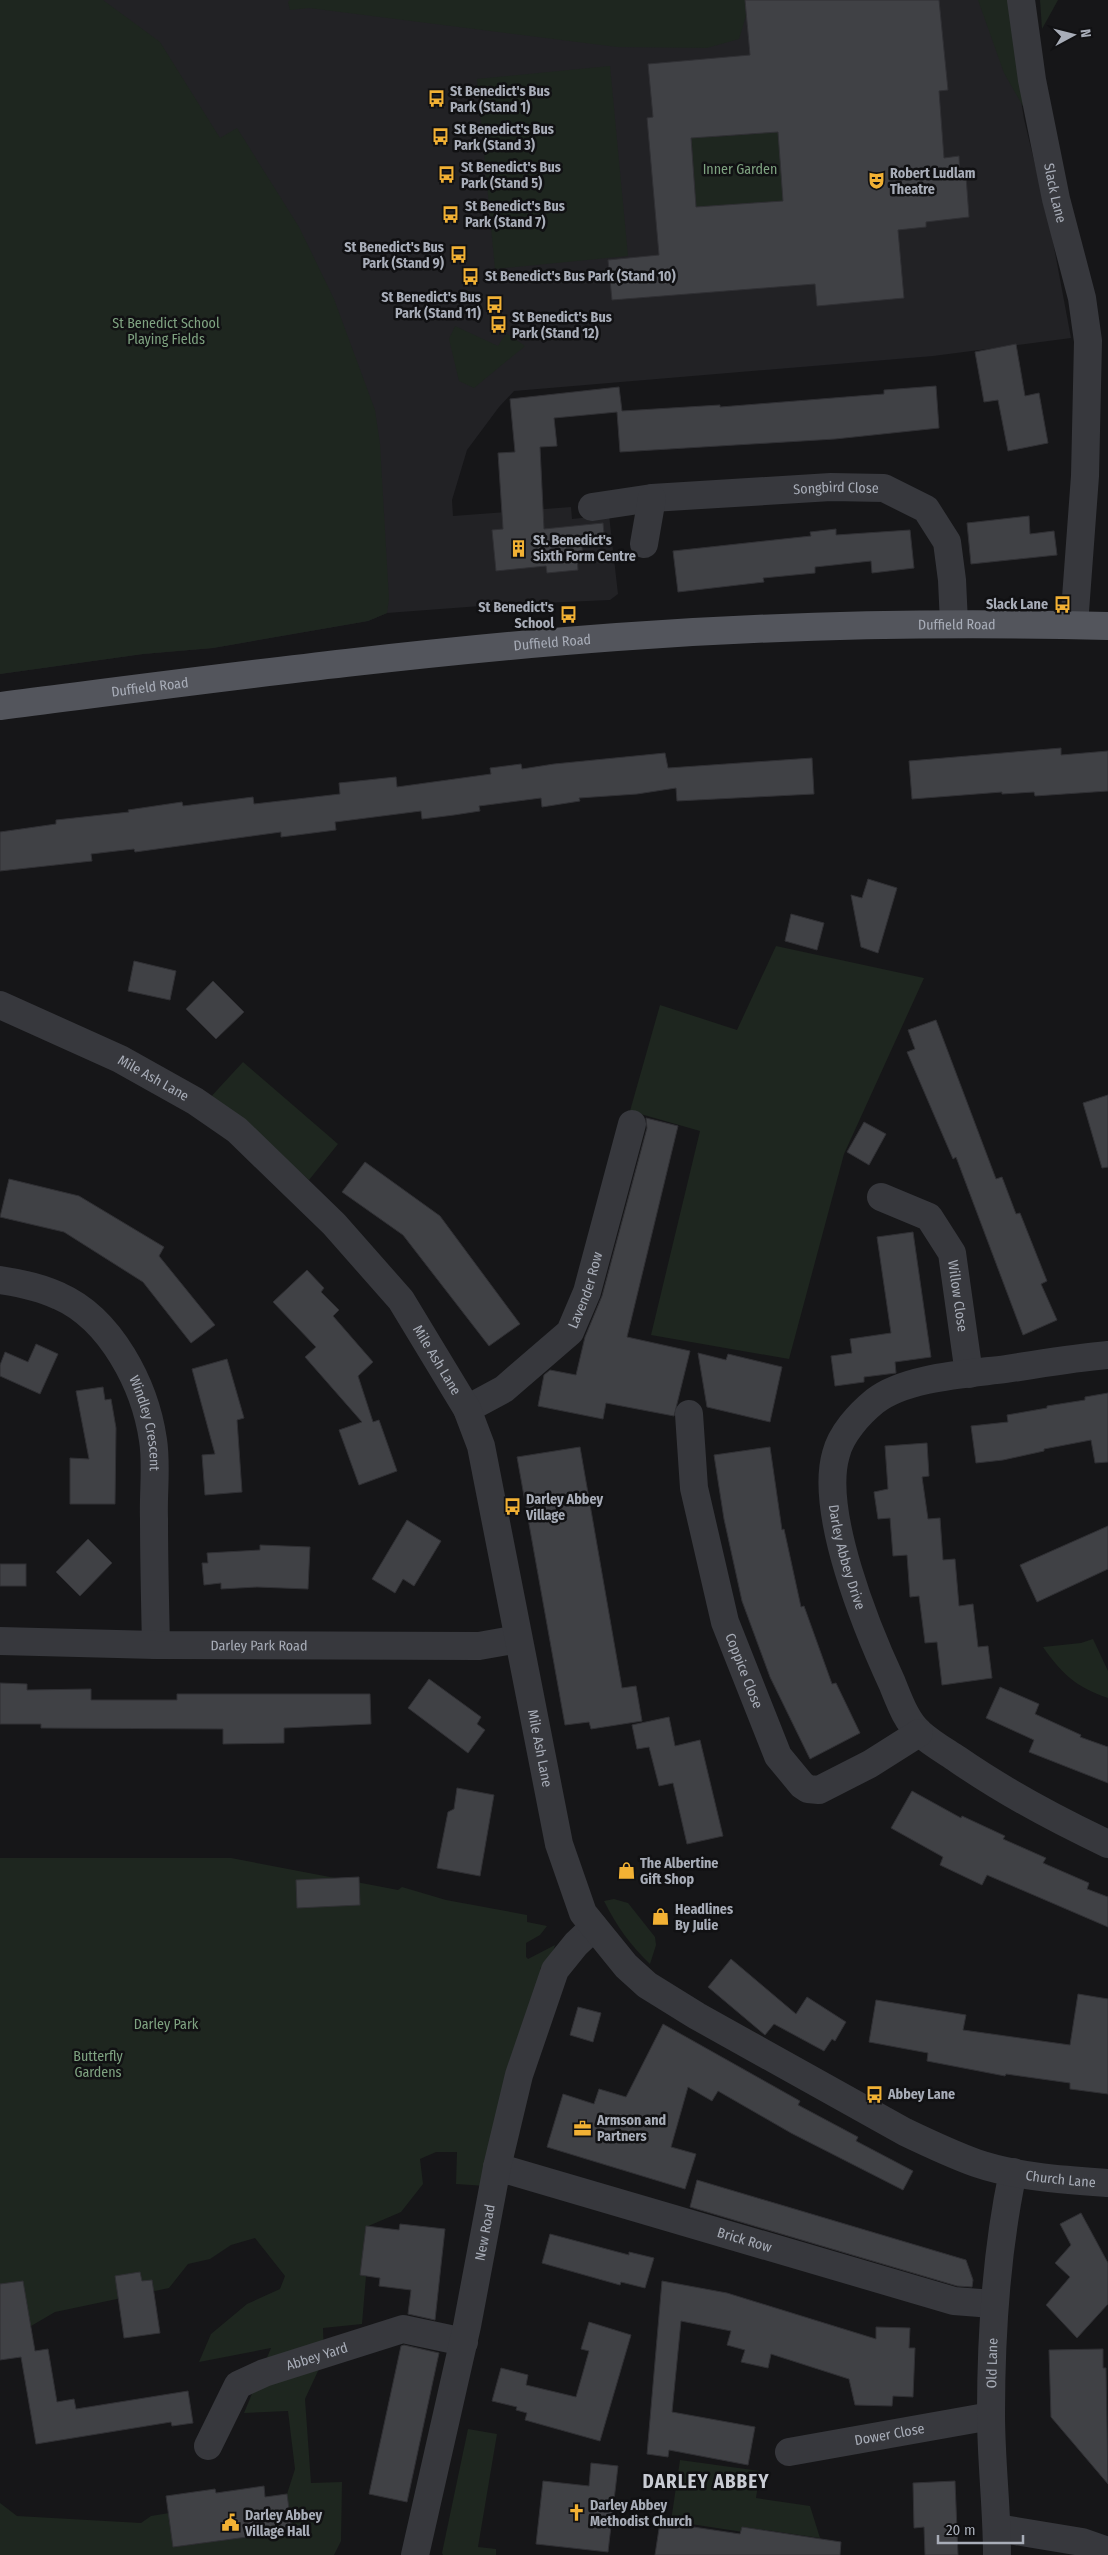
<svg xmlns="http://www.w3.org/2000/svg" width="1108" height="2555" viewBox="0 0 1108 2555" font-family="'Fira Sans Condensed',sans-serif">
<style>
.built{fill:#222225}
.green{fill:#1e261f}
.building{fill:#404145;stroke:#303034;fill-rule:evenodd}
.lines{fill:none;stroke-linecap:round;stroke-linejoin:round}
.minor{stroke:#37383d;stroke-width:28}
.tertiary{stroke:#37383d;stroke-width:28}
.primary{stroke:#53555c;stroke-width:28}
.labels{text-anchor:middle;dominant-baseline:central;stroke-width:5;stroke-linejoin:round;paint-order:stroke}
.poi-label{font-size:14px;font-weight:bold;fill:#a8adb8;stroke:#111113;text-anchor:start}
.park-label{font-size:14px;fill:#7fa381;stroke:#111113}
.street-label{font-size:14px;fill:#a8adb8;stroke:#111113}
.district-label{font-size:19px;font-weight:bold;letter-spacing:1px;fill:#c9ccd4;stroke:#111113}
</style>
<rect width="100%" height="100%" fill="#161618"/>
<path class="built" d="M0,0H1005L1024,119L1051,231L1071,338L933,356L514,391L499,407L467,450L452,500L453,516L571,507L572,519L609,515L618,594L610,600L494,605L387,613L368,621L213,648L143,654L0,674Z"/>
<g class="green">
<path d="M0,0H103L160,42L220,138L237,128L299,227L334,299L375,410L380,444L389,599L387,613L368,621L213,648L143,654L0,674Z"/>
<path d="M290,0H745L746,16L739,39L707,48L617,47L309,8L290,10L288,2Z"/>
<path d="M978,0H1012L1024,108L1004,73Z"/>
<path d="M1040,0H1058L1042,29Z"/>
<path d="M610,66L628,256L495,269L477,79Z"/>
<path d="M712,126L714,137L755,134L754,128L778,126L820,199L696,207L691,128Z"/>
<path d="M455,326L498,346L506,333L525,346L474,388L459,381L449,339Z"/>
<path d="M776,946L924,978L844,1154L789,1359L651,1335L700,1131L630,1111L660,1005L737,1030Z"/>
<path d="M243,1062L338,1144L309,1180L252,1130L207,1101Z"/>
<path d="M1093,1639L1108,1671V1698C1076,1687 1062,1674 1043,1647L1081,1643Z"/>
<path d="M0,1858H231L398,1890L402,1887L446,1900L527,1915V1922L547,1926L540,1935L526,1943V1957L528,1959L555,1945L553,1952L540,1969L547,1976L486,2186L456,2184L457,2152H436L420,2159L423,2184L401,2212L366,2227L360,2275L366,2276L362,2324L323,2328L324,2358L305,2399L311,2483L342,2482L341,2541L334,2555H0V2503L17,2516L141,2523L151,2516L169,2513L174,2547L292,2531L287,2494L295,2469L288,2411L244,2413L271,2348L199,2362L211,2334L247,2304L280,2289L285,2276L255,2238L231,2245L210,2259L188,2264L169,2288L55,2312L31,2326L14,2328L0,2335Z"/>
<path d="M614,1899L628,1903L655,1937L656,1945L650,1964C630,1945 616,1925 604,1901Z"/>
<path d="M468,2429L497,2434L478,2547L496,2549V2555H443L442,2553Z"/>
<path d="M680,2460L760,2471L756,2498L810,2506L820,2538L744,2527L743,2532L671,2521Z"/>
</g>
<g class="building">
<path d="M745,0H939L948,90L939,91L944,158L959,156L960,177L966,176L969,217L926,222V227L898,230L904,298L817,306L815,284L612,300L608,260L659,255L647,118L653,117L648,64L750,55ZM778,132L783,201L696,207L691,138Z"/>
<path d="M1016,344L1025,396L1039,393L1048,443L1008,451L998,400L984,402L975,352Z"/>
<path d="M936,386L939,428L835,439L620,452L617,412L554,418L557,446L540,447L544,529L603,523L605,544L582,547L583,557H577L578,570L547,573L546,566L496,571L492,530L503,529L498,453L515,452L510,399L619,387L622,411L720,405V407L858,396L884,394V390Z"/>
<path d="M1029,516L1030,534L1054,531L1057,555L971,564L967,523Z"/>
<path d="M836,529V535L910,530L914,568L872,573L871,561L815,567V573L763,578L764,582L678,592L673,551L811,536L810,532Z"/>
<path d="M1061,748V755L1108,751V791L1035,796L1034,792L1002,794V792L912,799L909,761Z"/>
<path d="M665,753L668,768L812,758L814,794L677,801L676,788L637,794L579,798L580,801L542,807L541,798L479,806L480,811L454,815L422,819L421,811L335,822L336,830L281,837V832L135,852L134,849L91,854L92,861L0,871V832L56,824V820L129,812L128,810L182,802L183,806L253,797L254,804L340,794L339,783L396,777L397,787L491,774L490,768L521,764L522,769L554,764Z"/>
<path d="M868,879L897,888L878,953L861,947L851,895L862,898Z"/>
<path d="M791,914L824,923L817,950L785,941Z"/>
<path d="M134,961L176,971L170,1000L128,991Z"/>
<path d="M213,981L244,1012L216,1039L186,1009Z"/>
<path d="M936,1020L996,1179L1002,1177L1016,1214L1020,1213L1047,1281L1041,1284L1057,1320L1023,1335L956,1157L953,1159L907,1052L915,1049L908,1030Z"/>
<path d="M1108,1095V1167L1102,1168L1083,1103Z"/>
<path d="M646,1118L678,1126L627,1337L690,1351L674,1416L606,1403L603,1419L538,1406L544,1375L550,1370L576,1375L585,1337L602,1296L647,1128Z"/>
<path d="M864,1122L886,1134L869,1165L847,1152Z"/>
<path d="M365,1162L440,1216L520,1324L489,1346L403,1235L342,1192Z"/>
<path d="M9,1179L79,1196L164,1247L159,1256L215,1325L191,1343L143,1282L64,1232L0,1217Z"/>
<path d="M913,1232L931,1357L895,1362L896,1373L864,1377V1382L835,1386L831,1356L852,1353L850,1339L891,1333L877,1237Z"/>
<path d="M307,1270L324,1288L321,1292L339,1310L333,1316L373,1362L358,1376L373,1422L379,1420L397,1471L359,1485L339,1430L362,1422L305,1357L316,1347L273,1302Z"/>
<path d="M36,1344L58,1354L40,1394L0,1376V1365L5,1352L28,1362Z"/>
<path d="M698,1353L726,1360L728,1354L782,1367L770,1422L707,1407Z"/>
<path d="M227,1359L244,1418L237,1420L242,1492L205,1495L202,1455L215,1454L192,1369Z"/>
<path d="M103,1387L105,1400L111,1399L116,1428L115,1504H70V1458L89,1459L76,1391Z"/>
<path d="M1108,1393V1462L1095,1463L1091,1440L1044,1449V1451L1003,1460L976,1463L971,1426L1008,1422L1007,1415L1047,1408V1406L1085,1400V1397Z"/>
<path d="M927,1443L929,1476L922,1477L928,1519L940,1518L943,1560L955,1559L959,1606L973,1604L978,1647L988,1646L992,1678L942,1685L937,1642L925,1643L919,1596L910,1597L907,1555L893,1556L890,1518L878,1519L874,1492L888,1489L885,1446Z"/>
<path d="M580,1447L622,1688L636,1686L642,1721L591,1729L589,1722L565,1725L517,1457Z"/>
<path d="M770,1447L782,1530L784,1529L801,1607L804,1606L832,1684L836,1683L860,1733L810,1759L770,1677L742,1601L724,1519L714,1455Z"/>
<path d="M407,1520L441,1541L414,1586L403,1579L395,1593L372,1579Z"/>
<path d="M1108,1526V1569L1037,1602L1020,1565Z"/>
<path d="M88,1539L112,1563L80,1596L56,1572Z"/>
<path d="M260,1545L310,1547L308,1589L257,1587L221,1589V1583L204,1585L202,1563H208L207,1553L260,1550Z"/>
<rect x="0" y="1564" width="26" height="22"/>
<path d="M429,1679L481,1717L477,1724L485,1730L468,1753L408,1708Z"/>
<path d="M0,1683L27,1684V1690L91,1689V1700H177V1694H370L371,1724L284,1728V1743L223,1744V1729L41,1728V1724H0Z"/>
<path d="M1000,1687L1039,1704L1035,1714L1081,1735L1080,1737L1108,1747V1783L1029,1752L1034,1740L986,1718Z"/>
<path d="M669,1717L675,1746L700,1740L723,1836L687,1844L673,1783L659,1786L649,1747L637,1749L632,1725Z"/>
<path d="M457,1788L494,1795L480,1876L437,1868L448,1812L454,1809Z"/>
<path d="M912,1791L961,1818L962,1816L1005,1836L1003,1839L1046,1858L1043,1863L1089,1883L1087,1889L1108,1897V1927L987,1875L982,1885L940,1865L943,1857L891,1828Z"/>
<path d="M359,1877L360,1905L297,1908L296,1880Z"/>
<path d="M731,1959L796,2014L807,1997L846,2022L835,2041L832,2039L824,2051L774,2024L765,2035L708,1987Z"/>
<path d="M1078,1994L1108,1999V2094L1070,2089V2083L1006,2074L1005,2076L927,2061L928,2053L869,2042L876,2000L966,2015L963,2030L1070,2045Z"/>
<path d="M578,2007L601,2013L593,2042L570,2035Z"/>
<path d="M663,2024L800,2101L798,2105L858,2137L856,2141L913,2171L903,2190L791,2133L718,2091L712,2101L688,2087L671,2147L696,2154L685,2189L547,2147L563,2094L594,2104L599,2089L626,2097Z"/>
<path d="M697,2180L966,2260L973,2280L972,2287L957,2286L690,2207Z"/>
<path d="M1081,2213L1108,2263V2304L1077,2338L1046,2305L1070,2277L1055,2263L1071,2245L1060,2224Z"/>
<path d="M400,2224L445,2229L435,2320L408,2314L411,2290L379,2286L380,2278L360,2275L366,2226L399,2230Z"/>
<path d="M550,2234L629,2255V2252L654,2258L645,2288L621,2282L620,2285L542,2263Z"/>
<path d="M140,2272L142,2281L152,2280L160,2333L124,2338L115,2276Z"/>
<path d="M23,2281L35,2351L48,2349L57,2402L74,2399L76,2409L188,2391L193,2423L172,2426L171,2422L36,2444L21,2357L0,2360V2284Z"/>
<path d="M662,2281L727,2293L876,2339V2327L910,2328L909,2348H915L913,2397L893,2396L892,2406L855,2405L849,2379L771,2354L768,2368L741,2362L745,2350L727,2345L731,2331L681,2321L672,2412L755,2427L748,2465L669,2450L668,2457L647,2454Z"/>
<path d="M589,2322L631,2335L600,2441L525,2420L527,2413L516,2410L517,2407L492,2401L501,2368L528,2375L526,2385L576,2397L589,2351L581,2349Z"/>
<path d="M404,2345L439,2353L407,2502L369,2494L401,2346Z"/>
<path d="M1103,2349V2368H1106L1108,2484L1051,2417L1049,2350Z"/>
<path d="M591,2463L618,2466L608,2552L536,2544L543,2481L589,2486Z"/>
<path d="M955,2481L958,2555H925L924,2527L914,2528L913,2483Z"/>
<path d="M264,2486L265,2497L287,2494L292,2531L173,2547L166,2496L215,2489L216,2493Z"/>
<path d="M660,2522L740,2534L742,2527L841,2542L840,2555H655Z"/>
</g>
<g class="lines">
<g class="minor">
<path id="s1" d="M1021,0L1032,80L1056,199L1082,298L1088,341L1085,476L1074,625"/>
<path id="s2" d="M592,507L652,498L831,487L884,488L926,509L947,542L952,580L954,623"/>
<path d="M644,544L652,498"/>
<path id="s3" d="M881,1197L929,1217L952,1253L969,1374"/>
<path id="s4" d="M0,1280C20,1283 40,1287 59,1296C111,1319 145,1385 153,1440C157,1465 153,1493 154,1519C154,1561 155,1603 156,1645"/>
<path id="s5" d="M1108,1355C1074,1358 1040,1364 1006,1369C967,1374 906,1377 875,1401C859,1414 841,1434 836,1454C819,1512 867,1629 892,1683C899,1700 906,1721 920,1733C931,1743 945,1751 957,1759C1006,1793 1055,1819 1108,1844"/>
<path id="s6" d="M467,1409L504,1389L570,1332L587,1292L632,1124"/>
<path id="s7" d="M689,1414L694,1488L725,1622L778,1756L802,1785L808,1789L819,1790L870,1764L919,1733"/>
<path id="s8" d="M0,1641L156,1645L479,1646L518,1639"/>
<path id="s9" d="M497,2167L954,2301L993,2304"/>
<path id="s10" d="M208,2446L238,2385L264,2373L403,2329L464,2342"/>
<path id="s11" d="M789,2452L991,2416"/>
<path d="M997,2528L1082,2542L1108,2551"/>
<path id="s12" d="M415,2555L467,2326L497,2167L519,2075L555,1970L576,1944L594,1927"/>
<path id="s13" d="M997,2555C997,2508 991,2461 991,2414C991,2332 996,2252 1013,2172"/>
</g>
<path class="tertiary" id="s14" d="M0,1005L120,1059L195,1101L237,1130L334,1224L401,1300L467,1409L481,1446L559,1844L583,1913L626,1966L647,1985L697,2016L905,2132C928,2143 951,2154 976,2163C1017,2177 1065,2180 1108,2183"/>
<path class="primary" id="s15" d="M0,706C205,680 411,652 617,637C780,625 944,622 1108,626"/>
</g>
<defs>
<symbol id="bus-bare" viewBox="-9 -9 18 18"><path d="M-5-6H5V4H4V6H2V4H-2V6H-4V4H-5ZM-3.5-4V0h7V-4ZM-3.5 1.2v1.5H-2V1.2ZM2 1.2v1.5H3.5V1.2Z" fill="#f2b134" stroke="#111113" stroke-width="2.5" paint-order="stroke"/></symbol>
<symbol id="theatre-bare" viewBox="-9 -9 18 18"><path d="M-5-5.5Q0-4 5-5.5V0Q5 5 0 6Q-5 5-5 0ZM-3.3-2.5H-1v1.5H-3.3ZM1-2.5H3.3v1.5H1ZM-2.8 1Q0 5.5 2.8 1Z" fill="#f2b134" stroke="#111113" stroke-width="2.5" paint-order="stroke"/></symbol>
<symbol id="building-bare" viewBox="-9 -9 18 18"><path d="M-4-6H4V6H1V3H-1V6H-4ZM-2.5-4.3h1.7v1.8h-1.7ZM.8-4.3h1.7v1.8H.8ZM-2.5-1h1.7V.8h-1.7ZM.8-1h1.7V.8H.8Z" fill="#f2b134" stroke="#111113" stroke-width="2.5" paint-order="stroke"/></symbol>
<symbol id="shop-bare" viewBox="-9 -9 18 18"><path d="M-5-2.5h2.3a2.7 3.5 0 0 1 5.4 0H5L5.5 6h-11ZM-1.5-2.5h3a1.5 2.3 0 0 0-3 0Z" fill="#f2b134" stroke="#111113" stroke-width="2.5" paint-order="stroke"/></symbol>
<symbol id="office-bare" viewBox="-9 -9 18 18"><path d="M-6-3h4V-5.5h4V-3h4V5H-6ZM-1-4.5V-3h2v-1.5ZM-6 0V1H6V0Z" fill="#f2b134" stroke="#111113" stroke-width="2.5" paint-order="stroke"/></symbol>
<symbol id="church-bare" viewBox="-9 -9 18 18"><path d="M-1.2-6h2.4v3.5h3.3v2.4h-3.3V6h-2.4V-.1h-3.3v-2.4h3.3Z" fill="#f2b134" stroke="#111113" stroke-width="2.5" paint-order="stroke"/></symbol>
<symbol id="civic-bare" viewBox="-9 -9 18 18"><path d="M-.6-6.5H3V-4.5H.6V-3L4-1V1h2V6H-6V1h2V-1L-.6-3ZM-1.2 2.5V6h2.4V2.5Z" fill="#f2b134" stroke="#111113" stroke-width="2.5" paint-order="stroke"/></symbol>
</defs>
<g fill-rule="evenodd">
<use href="#bus-bare" x="424" y="86" width="25" height="25"/>
<use href="#bus-bare" x="428" y="124" width="25" height="25"/>
<use href="#bus-bare" x="434" y="162" width="25" height="25"/>
<use href="#theatre-bare" x="864" y="168" width="25" height="25"/>
<use href="#bus-bare" x="438" y="202" width="25" height="25"/>
<use href="#bus-bare" x="446" y="242" width="25" height="25"/>
<use href="#bus-bare" x="458" y="264" width="25" height="25"/>
<use href="#bus-bare" x="482" y="292" width="25" height="25"/>
<use href="#bus-bare" x="486" y="312" width="25" height="25"/>
<use href="#building-bare" x="506" y="536" width="25" height="25"/>
<use href="#bus-bare" x="1050" y="592" width="25" height="25"/>
<use href="#bus-bare" x="556" y="602" width="25" height="25"/>
<use href="#bus-bare" x="500" y="1494" width="25" height="25"/>
<use href="#shop-bare" x="614" y="1858" width="25" height="25"/>
<use href="#shop-bare" x="648" y="1904" width="25" height="25"/>
<use href="#bus-bare" x="862" y="2082" width="25" height="25"/>
<use href="#office-bare" x="570" y="2116" width="25" height="25"/>
<use href="#church-bare" x="564" y="2500" width="25" height="25"/>
<use href="#civic-bare" x="218" y="2510" width="25" height="25"/>
</g>
<g class="labels">
<g class="poi-label">
<text x="450" y="91">St Benedict's Bus<tspan x="450" dy="16">Park (Stand 1)</tspan></text>
<text x="454" y="129">St Benedict's Bus<tspan x="454" dy="16">Park (Stand 3)</tspan></text>
<text x="461" y="167">St Benedict's Bus<tspan x="461" dy="16">Park (Stand 5)</tspan></text>
<text x="890" y="173">Robert Ludlam<tspan x="890" dy="16">Theatre</tspan></text>
<text x="465" y="206">St Benedict's Bus<tspan x="465" dy="16">Park (Stand 7)</tspan></text>
<text x="444" y="247" text-anchor="end">St Benedict's Bus<tspan x="444" dy="16">Park (Stand 9)</tspan></text>
<text x="485" y="276">St Benedict's Bus Park (Stand 10)</text>
<text x="481" y="297" text-anchor="end">St Benedict's Bus<tspan x="481" dy="16">Park (Stand 11)</tspan></text>
<text x="512" y="317">St Benedict's Bus<tspan x="512" dy="16">Park (Stand 12)</tspan></text>
<text x="533" y="540">St. Benedict's<tspan x="533" dy="16">Sixth Form Centre</tspan></text>
<text x="1048" y="604" text-anchor="end">Slack Lane</text>
<text x="554" y="607" text-anchor="end">St Benedict's<tspan x="554" dy="16">School</tspan></text>
<text x="526" y="1499">Darley Abbey<tspan x="526" dy="16">Village</tspan></text>
<text x="640" y="1863">The Albertine<tspan x="640" dy="16">Gift Shop</tspan></text>
<text x="675" y="1909">Headlines<tspan x="675" dy="16">By Julie</tspan></text>
<text x="888" y="2094">Abbey Lane</text>
<text x="597" y="2120">Armson and<tspan x="597" dy="16">Partners</tspan></text>
<text x="590" y="2505">Darley Abbey<tspan x="590" dy="16">Methodist Church</tspan></text>
<text x="245" y="2515">Darley Abbey<tspan x="245" dy="16">Village Hall</tspan></text>
</g>
<g class="park-label">
<text x="740" y="169">Inner Garden</text>
<text x="166" y="323">St Benedict School<tspan x="166" dy="16">Playing Fields</tspan></text>
<text x="166" y="2024">Darley Park</text>
<text x="98" y="2056">Butterfly<tspan x="98" dy="16">Gardens</tspan></text>
</g>
<g class="street-label">
<text stroke="none"><textPath href="#s1" startOffset="196">Slack Lane</textPath></text>
<text stroke="none"><textPath href="#s2" startOffset="245">Songbird Close</textPath></text>
<text stroke="none"><textPath href="#s15" startOffset="961">Duffield Road</textPath></text>
<text stroke="none"><textPath href="#s15" startOffset="556">Duffield Road</textPath></text>
<text stroke="none"><textPath href="#s15" startOffset="151">Duffield Road</textPath></text>
<text stroke="none"><textPath href="#s14" startOffset="170">Mile Ash Lane</textPath></text>
<text stroke="none"><textPath href="#s6" startOffset="174">Lavender Row</textPath></text>
<text stroke="none"><textPath href="#s3" startOffset="138">Willow Close</textPath></text>
<text stroke="none"><textPath href="#s14" startOffset="575">Mile Ash Lane</textPath></text>
<text stroke="none"><textPath href="#s4" startOffset="222">Windley Crescent</textPath></text>
<text stroke="none"><textPath href="#s5" startOffset="411">Darley Abbey Drive</textPath></text>
<text stroke="none"><textPath href="#s8" startOffset="259">Darley Park Road</textPath></text>
<text stroke="none"><textPath href="#s7" startOffset="264">Coppice Close</textPath></text>
<text stroke="none"><textPath href="#s14" startOffset="980">Mile Ash Lane</textPath></text>
<text stroke="none"><textPath href="#s14" startOffset="1708">Church Lane</textPath></text>
<text stroke="none"><textPath href="#s12" startOffset="330">New Road</textPath></text>
<text stroke="none"><textPath href="#s9" startOffset="258">Brick Row</textPath></text>
<text stroke="none"><textPath href="#s10" startOffset="152">Abbey Yard</textPath></text>
<text stroke="none"><textPath href="#s13" startOffset="192">Old Lane</textPath></text>
<text stroke="none"><textPath href="#s11" startOffset="102">Dower Close</textPath></text>
</g>
<g class="district-label">
<text x="706" y="2481">DARLEY ABBEY</text>
</g>
</g>
<g transform="translate(1073 35) rotate(83)" stroke="#111113" stroke-width="4" paint-order="stroke">
<path d="M0-4L9 19L0 12L-9 19Z" fill="#a8adb8"/>
<text y="-8" font-size="14" font-weight="bold" text-anchor="middle" fill="#a8adb8">N</text>
</g>
<path d="M938 2535v8h85v-8" fill="none" stroke="#a8adb8" stroke-width="2.5"/>
<text x="946" y="2535" font-size="15" fill="#a8adb8" stroke="#111113" stroke-width="4" paint-order="stroke">20 m</text>
</svg>
